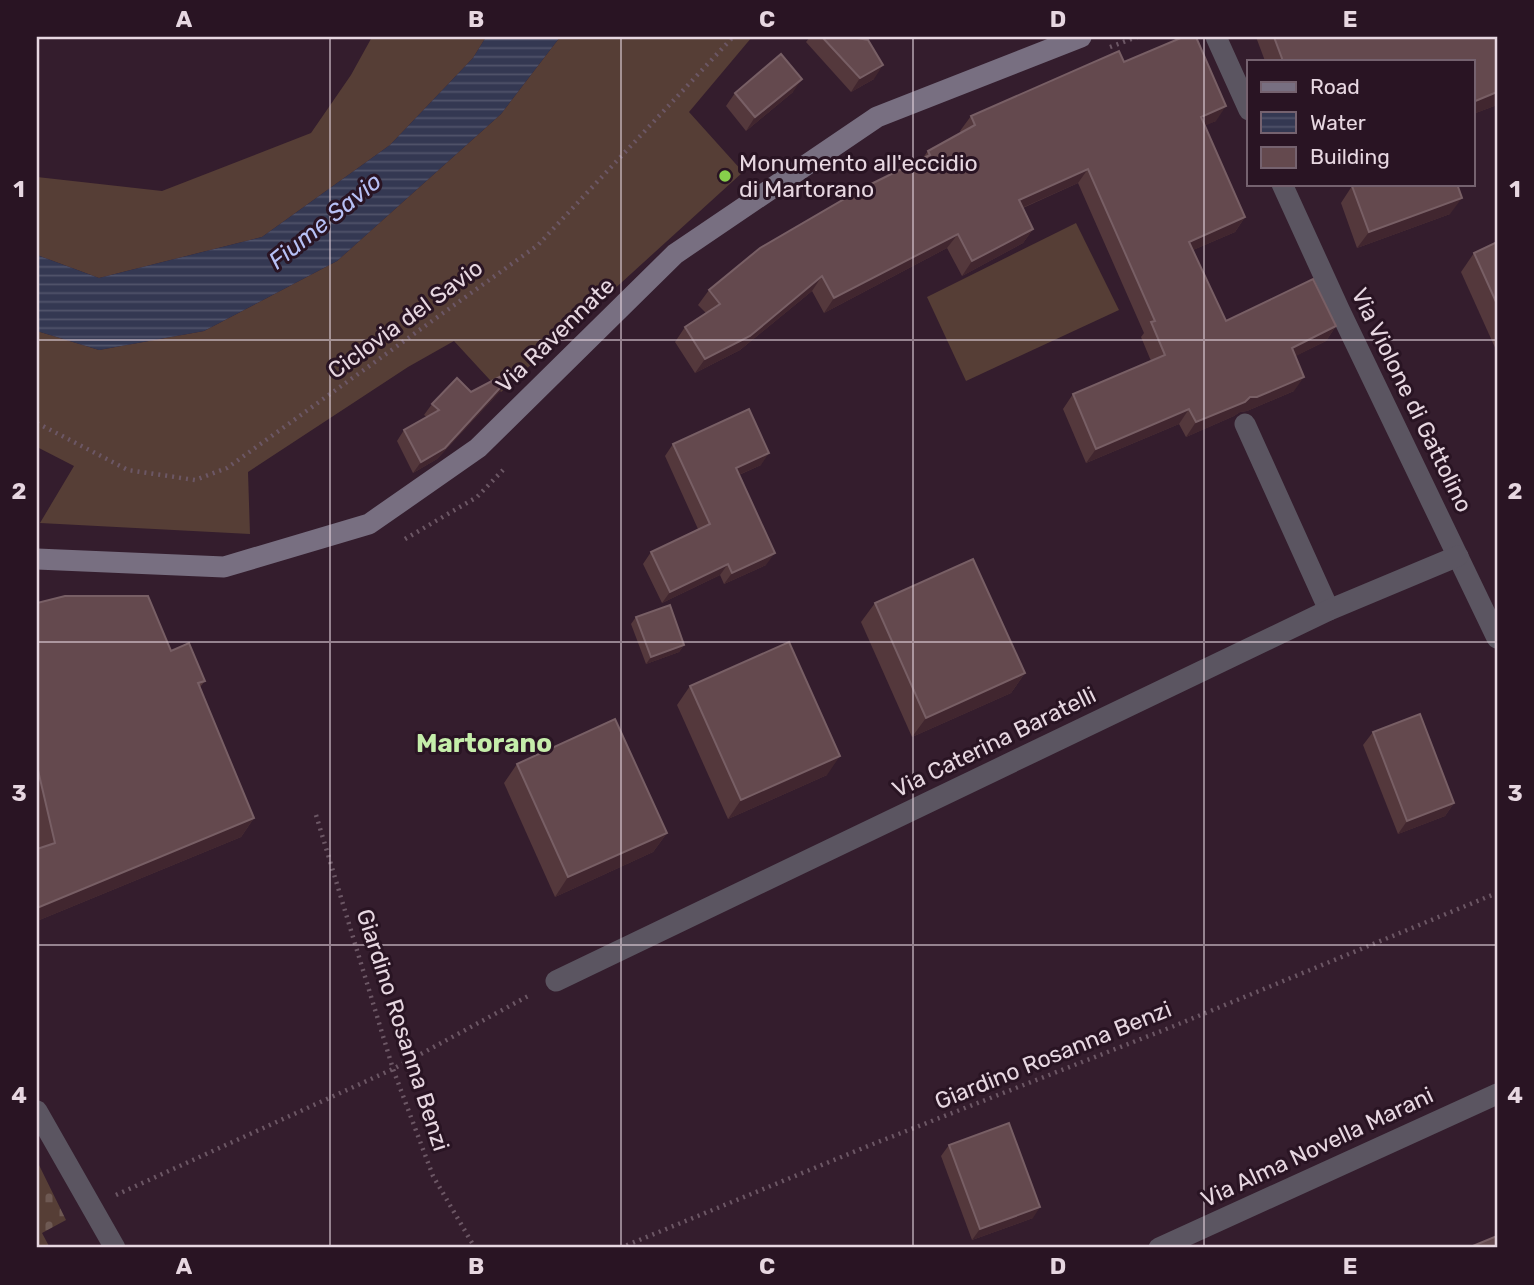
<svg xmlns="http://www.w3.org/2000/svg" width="1534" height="1285" viewBox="0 0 1534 1285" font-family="Rubik,sans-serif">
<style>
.grass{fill:#563e36}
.cemetery{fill:url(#cemetery-stones)}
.water{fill:url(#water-rules)}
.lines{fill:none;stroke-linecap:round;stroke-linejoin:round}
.path{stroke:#6c5765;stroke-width:4.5;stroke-dasharray:2 5;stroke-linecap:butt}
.street{stroke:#5b5561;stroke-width:21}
.secondary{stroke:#786f81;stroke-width:21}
.wall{fill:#54383c}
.shaded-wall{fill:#41262f}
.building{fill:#64494e;stroke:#785f65;stroke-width:2}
.grid{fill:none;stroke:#e7d7e1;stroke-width:2;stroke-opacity:0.55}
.poi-dot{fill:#87cf4b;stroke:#291423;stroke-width:2.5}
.labels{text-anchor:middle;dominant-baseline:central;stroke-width:6;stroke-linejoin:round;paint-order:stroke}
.poi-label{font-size:23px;fill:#e7d7e1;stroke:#291423;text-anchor:start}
.street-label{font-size:23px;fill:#e7d7e1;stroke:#291423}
.water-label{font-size:24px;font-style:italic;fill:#b7c0f5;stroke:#291423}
.quarter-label{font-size:26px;font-weight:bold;fill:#c5eeaa;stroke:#291423}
.neatline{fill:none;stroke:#e7d7e1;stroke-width:2.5}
.grid-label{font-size:23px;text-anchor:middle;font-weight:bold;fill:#e7d7e1}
</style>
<defs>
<pattern id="cemetery-stones" width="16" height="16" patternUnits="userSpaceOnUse" patternTransform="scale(1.75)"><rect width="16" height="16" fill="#563e36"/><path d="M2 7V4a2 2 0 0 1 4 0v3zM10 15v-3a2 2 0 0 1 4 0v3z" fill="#6e5953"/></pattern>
<pattern id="water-rules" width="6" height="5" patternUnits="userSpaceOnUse" patternTransform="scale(1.75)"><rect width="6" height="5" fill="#343852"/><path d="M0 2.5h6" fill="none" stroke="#51546b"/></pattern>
</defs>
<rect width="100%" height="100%" fill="#341d2d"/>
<g class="grass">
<path d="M372,37H486L473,58L390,145L262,237L99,278L37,255V177L162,191L311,133L351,75Z"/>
<path d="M560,37H752L689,112L743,172L501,392L454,341L408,367L248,472L250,534L40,523L74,466L37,447V331L99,350L204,331L337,261L501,114Z"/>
<path d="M1076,223L1119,310L966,381L927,297Z"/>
</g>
<path class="cemetery" d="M37,1161L66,1220L42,1233L50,1248H37Z"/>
<path class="water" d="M486,37H560L501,114L337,261L204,331L99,350L37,331V255L99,278L262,237L390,145L473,58Z"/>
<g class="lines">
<g class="path">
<path d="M1110,47L1137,37"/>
<path d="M37,423L128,470L195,480L227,468L538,245L733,37"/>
<path d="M405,539L477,497L503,470"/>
<path d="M316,815L393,1069L433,1176L475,1248"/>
<path d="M116,1195L393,1069L530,995"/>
<path d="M620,1248L868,1146L1174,1026L1497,893"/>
</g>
<g class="street">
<path d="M1216,37L1249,110"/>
<path d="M1282,184L1339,309L1497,638"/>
<path d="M1245,424L1329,610"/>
<path d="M556,981L1329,610L1458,556"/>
<path d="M37,1111L115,1248"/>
<path d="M1159,1248L1497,1094"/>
</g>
<path class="secondary" d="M37,559L224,567L369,524L478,448L675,254L877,117L1081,37"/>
</g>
<g class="wall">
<path d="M810,37H852L874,79L851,92L806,42Z"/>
<path d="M1256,37H1497V105L1473,114V61H1265Z"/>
<path d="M1124,62L1216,121L1205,125L1245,217L1235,232L1193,250L1226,321L1336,326L1326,341L1295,356L1294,391L1247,411L1240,412L1234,416L1186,437L1179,424L1086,463L1063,409L1073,394L1151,361L1141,337L1144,333L1078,183L1023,208L1033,229L1023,243L962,276L947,248L824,313L812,291L740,350L695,373L675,342L685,327L706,313L698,305L709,290L922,159L928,151L961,133L960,131L971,116Z"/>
<path d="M793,92L746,131L726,106L735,93Z"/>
<path d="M1353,184H1457L1450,214L1357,248L1341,203L1352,186H1354Z"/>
<path d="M1497,242V352L1461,272L1474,253Z"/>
<path d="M510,377L503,388L437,459L413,473L397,441L404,430L427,417L424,415L432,404L471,392Z"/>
<path d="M673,444L761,465L739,475L766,565L724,584L720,575L662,603L643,564L651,552L698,529L665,456Z"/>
<path d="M37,603L205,681L200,687L254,818L241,837L37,921V849L39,848L37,840Z"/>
<path d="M875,603L1025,673L1011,693L912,737L861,622Z"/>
<path d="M636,617L684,645L679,652L646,664L631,624Z"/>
<path d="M690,686L827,775L728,819L677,705Z"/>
<path d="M1373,732L1454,803L1445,816L1398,834L1363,745Z"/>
<path d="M517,764L667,833L653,852L555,897L504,783Z"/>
<path d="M949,1145L1033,1218L972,1240L941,1156Z"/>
</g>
<g class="shaded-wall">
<path d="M883,65L874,79L851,92L860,78Z"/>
<path d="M802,79L793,92L746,131L755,117Z"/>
<path d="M1497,92V105L1473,114V102Z"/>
<path d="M1226,106L1216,121L1191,132L1201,117Z"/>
<path d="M1088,169L1078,183L1008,214L1019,200Z"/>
<path d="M1462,198L1450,214L1357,248L1369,232Z"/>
<path d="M1245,217L1235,232L1179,256L1189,242Z"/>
<path d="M1033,229L1023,243L962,276L972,261Z"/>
<path d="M958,234L947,248L824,313L834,298Z"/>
<path d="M822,276L812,291L740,350L695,373L705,359Z"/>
<path d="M1336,326L1326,341L1282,363L1292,348Z"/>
<path d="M510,377L503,388L437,459L413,473L421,462Z"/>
<path d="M1304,377L1294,391L1247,411L1240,412L1234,416L1186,437L1196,422L1250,397Z"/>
<path d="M1189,409L1179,424L1086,463L1096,449Z"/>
<path d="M769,453L761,465L727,480L736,468Z"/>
<path d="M775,553L766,565L724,584L732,573Z"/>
<path d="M728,564L720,575L662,603L670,592Z"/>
<path d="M684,645L679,652L646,664L651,657Z"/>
<path d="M1025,673L1011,693L912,737L926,718Z"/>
<path d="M840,756L827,775L728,819L741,800Z"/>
<path d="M1454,803L1445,816L1398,834L1407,821Z"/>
<path d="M254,818L241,837L37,921V908Z"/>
<path d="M667,833L653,852L555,897L568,877Z"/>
<path d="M1040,1207L1033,1218L972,1240L980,1229Z"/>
</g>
<g class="building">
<path d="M822,37H852L868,40L883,65L860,78Z"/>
<path d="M1183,37H1196L1226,106L1201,117L1245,217L1189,242L1226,321L1313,279L1336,326L1292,348L1304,377L1257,397H1250L1245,402L1196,422L1189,409L1096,449L1073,394L1165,355L1151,322L1155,321L1088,169L1019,200L1033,229L972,261L958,234L834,298L822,276L750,336L705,359L685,327L720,304L709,290L760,248L865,187L930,155L928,151L975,125L971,116L1119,51L1124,62Z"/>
<path d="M1274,37H1497V92L1473,102V61H1283Z"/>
<path d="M781,54L802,79L755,117L735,93Z"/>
<path d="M1360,184H1457L1462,198L1369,232L1352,186Z"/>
<path d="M1497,242V304L1474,253Z"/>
<path d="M507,373L510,377L445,448L421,462L404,430L439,410L432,404L457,378L471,392Z"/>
<path d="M749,409L769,453L736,468L775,553L732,573L728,564L670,592L651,552L710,524L673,444Z"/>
<path d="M973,559L1025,673L926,718L875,603Z"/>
<path d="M65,596H148L171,651L189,643L205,681L198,683L254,818L37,908V849L55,843L37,766V603Z"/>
<path d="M670,605L684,645L651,657L636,617Z"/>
<path d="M789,642L840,756L741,800L690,686Z"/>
<path d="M1420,714L1454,803L1407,821L1373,732Z"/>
<path d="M615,719L667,833L568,877L517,764Z"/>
<path d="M1009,1123L1040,1207L980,1229L949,1145Z"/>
<path d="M1497,1236V1248H1468Z"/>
</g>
<path class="grid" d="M330,37V1248M621,37V1248M913,37V1248M1204,37V1248M37,340H1497M37,642H1497M37,945H1497"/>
<circle class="poi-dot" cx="725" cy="176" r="7"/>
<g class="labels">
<g class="poi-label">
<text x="739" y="163">Monumento all'eccidio<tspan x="739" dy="26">di Martorano</tspan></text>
</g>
<g class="street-label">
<text transform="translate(405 319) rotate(-36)">Ciclovia del Savio</text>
<text transform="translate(555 335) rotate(-44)">Via Ravennate</text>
<text transform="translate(1412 400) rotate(64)">Via Violone di Gattolino</text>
<text transform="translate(994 742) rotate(-26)">Via Caterina Baratelli</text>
<text transform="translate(403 1030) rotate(72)">Giardino Rosanna Benzi</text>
<text transform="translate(1053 1055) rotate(-22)">Giardino Rosanna Benzi</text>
<text transform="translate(1317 1147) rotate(-25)">Via Alma Novella Marani</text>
</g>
<g class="water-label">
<text transform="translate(325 221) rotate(-39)">Fiume Savio</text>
</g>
<g class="quarter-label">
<text x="484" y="743">Martorano</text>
</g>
</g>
<rect width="1534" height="1285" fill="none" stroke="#291423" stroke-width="77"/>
<rect x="1247" y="60" width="228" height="126" fill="#291423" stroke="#75626f" stroke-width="2"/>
<rect x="1261" y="82" width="35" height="10" fill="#786f81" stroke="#75626f" stroke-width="2"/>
<text x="1310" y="94" font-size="21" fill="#e7d7e1">Road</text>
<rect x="1261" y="112" width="35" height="21" fill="url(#water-rules)" stroke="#75626f" stroke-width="2"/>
<text x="1310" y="130" font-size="21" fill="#e7d7e1">Water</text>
<rect x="1261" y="147" width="35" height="21" fill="#64494e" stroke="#75626f" stroke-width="2"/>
<text x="1310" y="164" font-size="21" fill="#e7d7e1">Building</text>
<rect x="38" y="38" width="1458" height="1208" class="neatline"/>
<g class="grid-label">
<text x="184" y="27">A</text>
<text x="476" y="27">B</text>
<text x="767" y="27">C</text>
<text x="1058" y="27">D</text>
<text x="1350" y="27">E</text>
<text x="19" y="197">1</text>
<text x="1515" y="197">1</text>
<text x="19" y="499">2</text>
<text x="1515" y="499">2</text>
<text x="19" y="801">3</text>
<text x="1515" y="801">3</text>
<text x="19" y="1103">4</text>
<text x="1515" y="1103">4</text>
<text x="184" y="1274">A</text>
<text x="476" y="1274">B</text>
<text x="767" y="1274">C</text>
<text x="1058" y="1274">D</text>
<text x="1350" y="1274">E</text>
</g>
</svg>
